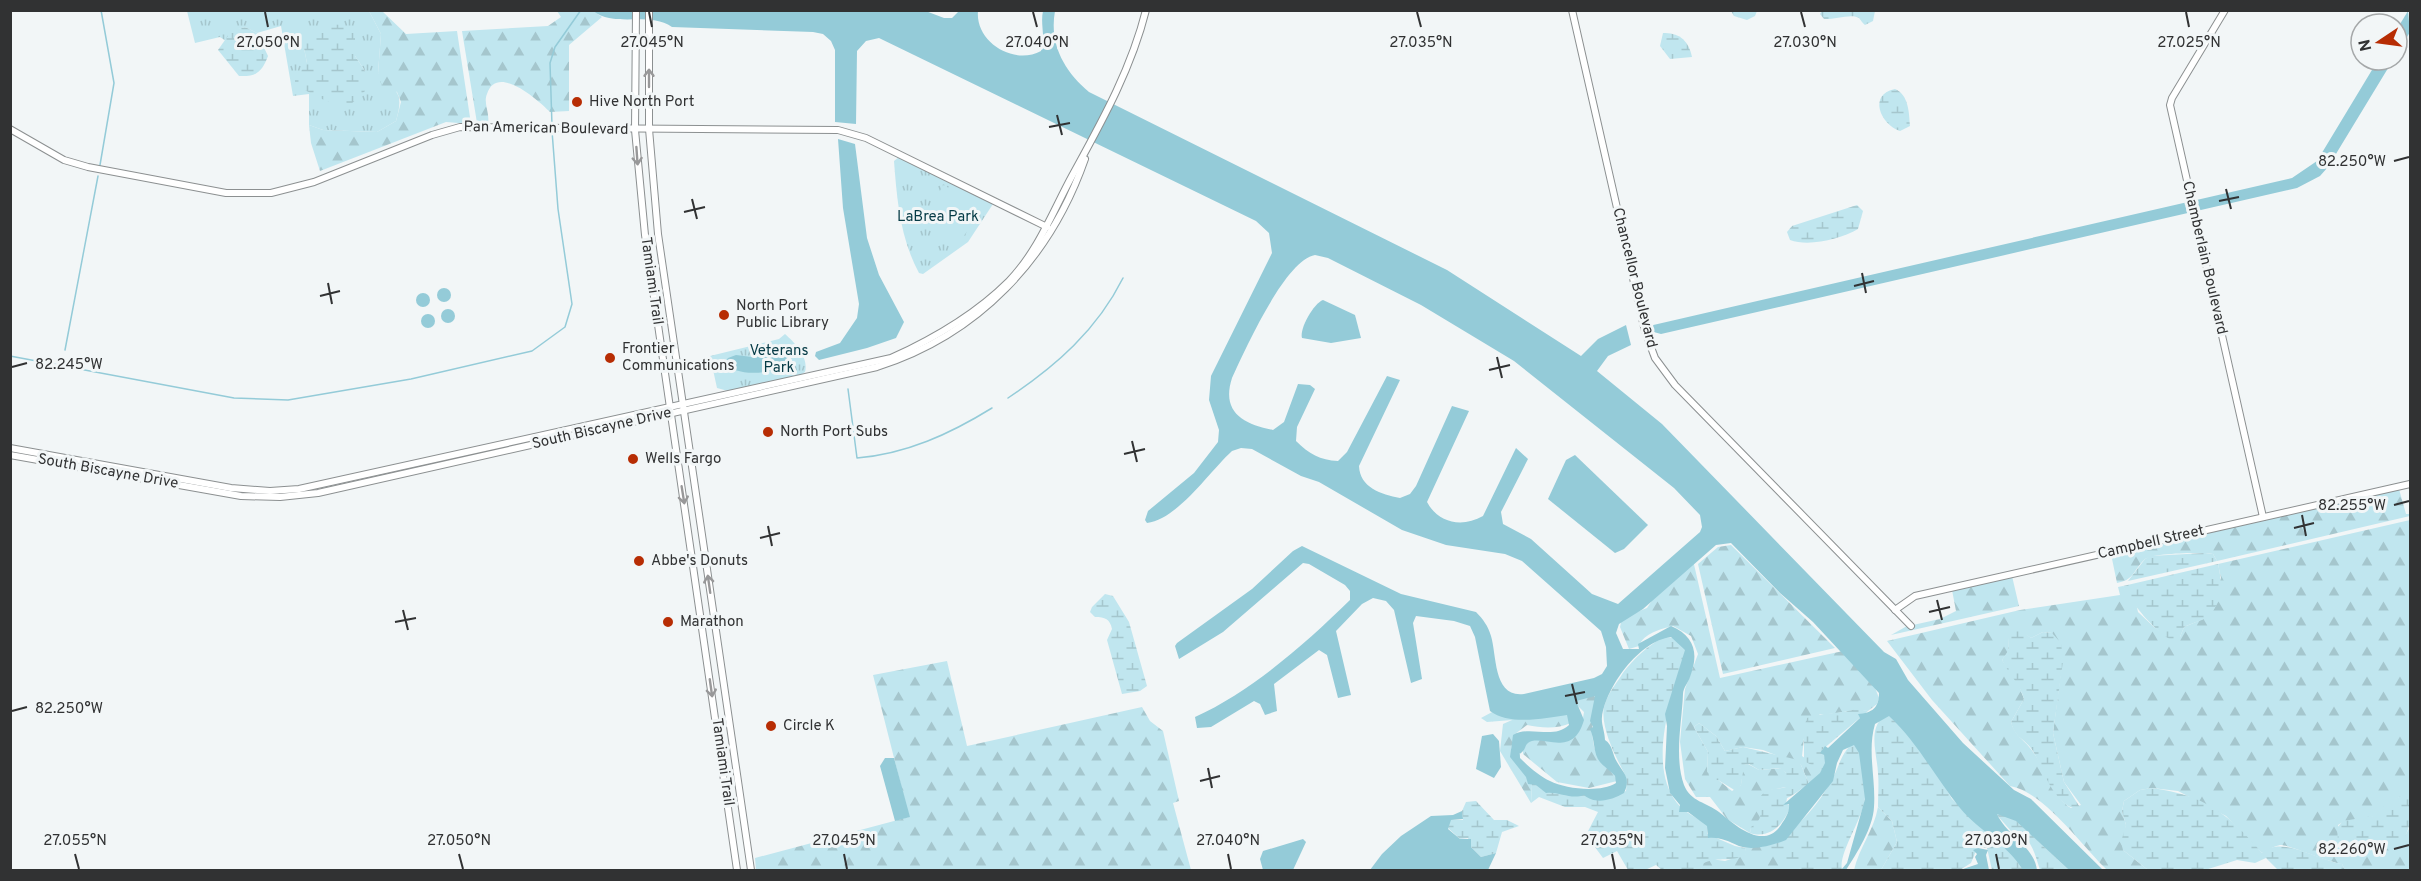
<svg xmlns="http://www.w3.org/2000/svg" width="2421" height="881" viewBox="0 0 2421 881" font-family="Overpass,sans-serif">
<style>
.grass{fill:url(#grass-tufts);fill-rule:evenodd}
.forest{fill:url(#forest-firs);fill-rule:evenodd}
.wetland{fill:url(#wetland-marsh)}
.pitch{fill:#c0e6ef}
.water{fill:#94cbd8;fill-rule:evenodd}
.lines{fill:none;stroke-linecap:round;stroke-linejoin:round}
.stream{stroke:#94cbd8;stroke-width:1.5}
.secondary-casing{stroke:#8c9091;stroke-width:8}
.primary-casing{stroke:#8c9091;stroke-width:8}
.secondary{stroke:#fff;stroke-width:6}
.primary{stroke:#fff;stroke-width:6}
.oneway{stroke:#989899}
.ticks{fill:none;stroke:#313233;stroke-width:2}
.poi-dot{fill:#b72d04;stroke:#f2f6f7;stroke-width:2}
.labels{text-anchor:middle;dominant-baseline:central;stroke-width:6;stroke-linejoin:round;paint-order:stroke}
.poi-label{font-size:15px;fill:#313233;stroke:#f2f6f7;text-anchor:start}
.street-label{font-size:15px;fill:#313233;stroke:#f2f6f7}
.park-label{font-size:15px;fill:#053a45;stroke:#f2f6f7}
.ticks-label{font-size:15px;text-anchor:middle;fill:#313233;stroke:#f2f6f7;stroke-width:6;stroke-linejoin:round;paint-order:stroke}
</style>
<defs>
<pattern id="grass-tufts" width="24" height="20" patternUnits="userSpaceOnUse" patternTransform="scale(1.5)"><rect width="24" height="20" fill="#c0e6ef"/><path d="M3 7l-1-3M5 7V3M7 7l1-3M15 17l-1-3M17 17v-4M19 17l1-3" fill="none" stroke="#a5c6cd"/></pattern>
<pattern id="forest-firs" width="22" height="20" patternUnits="userSpaceOnUse" patternTransform="scale(1.5)"><rect width="22" height="20" fill="#c0e6ef"/><path d="M5 1l3.5 6h-7zM16 11l3.5 6h-7z" fill="#a5c6cd"/></pattern>
<pattern id="wetland-marsh" width="20" height="14" patternUnits="userSpaceOnUse" patternTransform="scale(1.5)"><rect width="20" height="14" fill="#c0e6ef"/><path d="M1 5h8M5 5V1M11 12h8M15 12V8" fill="none" stroke="#a5c6cd"/></pattern>
</defs>
<rect width="100%" height="100%" fill="#f2f6f7"/>
<g class="grass">
<path d="M187,11H369L381,34L378,73C398,92 404,93 396,121L377,132L323,130L309,125V94L293,96L281,26L257,33L245,27L232,31L226,41L220,37L195,43ZM355,35V56L365,71L364,80L307,63L304,48Z"/>
<path d="M899,157L993,204L968,242L923,274L919,273C900,238 897,200 894,161Z"/>
<path d="M785,334C795,343 809,357 805,372L799,376L728,391L717,388L710,356L779,339Z"/>
</g>
<g class="forest">
<path d="M369,11H382L406,34L457,31L471,124L446,122L320,171L311,143L309,125L323,130L377,132L396,121L401,102L397,92L382,86L378,73L381,34Z"/>
<path d="M557,11H593L602,17L569,45V111L550,112C539,101 497,63 487,94C483,103 490,113 488,123H477L462,31L548,26L561,17Z"/>
<path d="M2399,489L2406,514H2410V516L2217,561L2213,554C2202,552 2150,553 2144,560C2133,571 2134,580 2117,583L2111,554Z"/>
<path d="M2410,520V796C2392,795 2388,808 2374,816C2362,822 2349,817 2338,825L2341,844L2367,845L2380,851L2406,834L2410,827V870H2345L2342,864C2328,862 2287,844 2280,845C2274,846 2268,850 2262,853L2226,816L2178,791L2152,788L2140,790L2124,801L2122,811L2126,825L2123,850L2148,870H2107C2081,845 2044,792 2010,786L1932,700L1887,641L2020,610L2120,595L2118,587L2123,586L2136,603L2138,612L2154,627L2161,632L2180,637L2184,627L2203,619L2221,578L2218,564ZM2043,632L2052,633L2062,664L2053,733L2064,782L2081,805L2071,808C2049,794 2046,767 2030,748C2022,738 2015,736 2011,722L2024,699L2019,685L2002,660L2008,652L2009,638L2025,634L2031,638Z"/>
<path d="M1731,545L1835,648L1723,674L1698,564L1718,547Z"/>
<path d="M1693,560L1720,678L1843,651L1872,680L1879,698L1877,704L1868,711C1852,708 1837,715 1820,714L1805,729L1802,756L1823,771L1820,778L1809,784L1801,765L1763,750L1743,747L1725,751L1716,736L1699,723L1694,727L1708,752L1707,771L1732,791L1741,785L1743,765L1748,764L1759,770L1782,768L1786,773V787L1771,790L1760,822L1751,828L1750,833L1727,819L1710,797H1696L1685,779L1680,742L1685,689L1698,654L1691,636L1673,626C1661,629 1644,633 1639,646L1629,649L1620,627L1622,618L1647,608L1659,590Z"/>
<path d="M2012,576L2019,606L1891,635L1907,626L1911,629L1913,625L1940,619L1956,611L1952,590Z"/>
<path d="M947,661L967,746L1142,707L1150,721L1163,731L1179,801L1173,803L1191,870H756L755,858L909,817L873,675Z"/>
<path d="M1596,692C1594,711 1587,742 1600,759C1606,769 1613,769 1617,781L1589,788L1557,782L1523,754V747L1533,738L1540,739L1582,724L1584,712L1573,701Z"/>
<path d="M1494,711L1560,712L1571,716V723C1557,729 1542,728 1527,725L1515,734L1511,748L1512,757L1532,784L1531,803L1500,751L1503,724L1512,720L1487,722L1481,718Z"/>
<path d="M1878,807L1892,821L1897,842L1881,870H1854C1859,848 1874,830 1878,807Z"/>
<path d="M1766,845L1802,870H1701L1703,863L1711,859L1725,861L1746,854L1745,848Z"/>
</g>
<g class="wetland">
<path d="M1731,11V10L1757,11L1755,16L1747,20L1734,16Z"/>
<path d="M1822,11V10L1875,11L1873,21L1865,25C1862,23 1861,20 1859,18C1852,13 1833,20 1824,19L1820,14Z"/>
<path d="M326,24L342,25L352,28L355,35V56L365,71V91L348,107L324,100L295,85V79L307,63L304,48L311,31Z"/>
<path d="M245,27L257,33L268,56C262,72 256,77 239,76L218,50L232,30Z"/>
<path d="M1663,33C1679,32 1689,41 1692,57L1670,59L1660,46Z"/>
<path d="M1895,89C1909,95 1909,113 1910,126L1900,131C1880,124 1868,94 1895,89Z"/>
<path d="M1857,205L1863,211L1858,229C1841,239 1809,247 1790,240L1787,232L1792,226Z"/>
<path d="M2205,553L2213,554L2217,561L2128,581L2145,559L2150,556Z"/>
<path d="M2218,564C2223,583 2222,610 2202,620C2196,622 2190,624 2184,627L2180,637L2174,641C2158,636 2129,600 2123,586Z"/>
<path d="M1105,594L1113,596L1129,622L1147,686L1140,691L1122,694L1107,640L1112,629C1110,619 1105,617 1095,617L1090,612L1092,607Z"/>
<path d="M2017,627L2031,638L2043,632L2052,633L2061,643L2063,661L2053,733L2064,782L2081,809C2055,810 2044,770 2033,751C2025,738 2015,739 2011,722L2024,699C2020,684 2009,674 2002,660L2008,651L2009,631Z"/>
<path d="M1665,637L1675,638L1687,650C1673,691 1646,764 1677,803C1684,812 1698,819 1708,824L1707,834L1735,846L1745,848L1747,854C1732,863 1719,856 1704,863L1701,870H1662L1656,865L1645,870H1628L1617,851L1603,858L1586,835L1598,812L1585,807H1565L1539,797L1531,803L1532,784L1535,780L1551,792L1621,793L1626,791C1628,777 1624,773 1618,761C1611,747 1599,719 1605,704C1608,694 1615,685 1621,676C1629,663 1651,642 1665,637Z"/>
<path d="M1857,709L1868,711L1822,750L1826,761L1823,771L1804,761V727L1807,718C1823,712 1840,714 1857,709Z"/>
<path d="M1891,712L1924,751L1952,799L2019,860L2024,870H1992L1987,848L1978,846L1971,863L1960,870H1881L1897,842L1892,821L1878,807C1878,796 1879,784 1878,773C1877,752 1865,723 1891,712Z"/>
<path d="M1699,723L1716,736L1725,751L1743,747L1794,759L1801,765L1809,784C1800,789 1796,794 1787,798L1786,804L1791,805C1785,823 1770,840 1750,833L1751,827C1772,815 1749,800 1767,791C1772,788 1780,789 1786,787V773L1781,768L1759,770L1749,764L1744,765L1741,785L1736,791L1718,780H1711L1707,771L1708,752L1694,727Z"/>
<path d="M1854,742L1860,746C1862,762 1867,782 1865,798C1863,819 1838,853 1842,870H1802L1773,855L1766,845C1793,833 1817,808 1831,781C1840,766 1840,754 1854,742Z"/>
<path d="M2152,788C2204,795 2228,813 2262,853C2282,835 2317,860 2342,864L2345,870H2278L2266,858L2255,863L2237,860L2205,870H2148L2123,850L2121,842L2126,825L2122,811L2124,801L2140,790Z"/>
<path d="M2402,796H2410C2411,825 2412,843 2380,851L2367,845H2345L2338,841L2337,828L2343,821L2373,816L2391,800Z"/>
<path d="M1476,801L1494,820H1507L1519,826L1502,832L1496,853L1481,857L1471,847L1468,838L1460,839L1448,828L1450,820H1463L1462,811L1466,802Z"/>
<path d="M1990,807L2010,815L2069,870H2040C2035,855 2031,833 2011,831Z"/>
</g>
<g class="pitch">
<path d="M943,185L983,205L984,209L957,245C936,230 930,207 943,185Z"/>
<path d="M925,207L928,223L918,225L915,209Z"/>
</g>
<g class="water">
<path d="M923,10L944,18H952L959,11H978C975,42 1014,66 1041,51C1046,37 1040,25 1043,11H1055C1049,44 1064,71 1089,92L1447,270L1581,356L1598,339L1626,325L1631,345L1608,356L1597,371L1662,424L1884,652L1896,659L1908,680L1963,743L2014,790L2031,799L2103,870H2069L2016,821L1997,814C2006,835 2034,846 2037,870H2023C2007,844 1979,831 1960,808C1935,777 1918,743 1889,716L1875,724C1867,751 1876,779 1874,807C1873,828 1857,853 1846,870H1841L1847,863L1865,799L1859,753L1854,745L1843,750L1837,763L1833,781L1786,840C1774,845 1753,851 1739,846C1727,841 1721,837 1708,838L1707,826L1688,812H1679L1680,805L1670,793L1665,768L1667,726L1665,714L1685,650L1671,637C1639,641 1606,687 1602,717C1601,723 1605,733 1605,740C1613,745 1612,754 1617,762C1624,774 1631,778 1624,793C1612,800 1595,805 1584,795C1571,800 1558,791 1546,793L1536,785L1528,784L1526,777L1510,757L1513,735C1530,725 1553,740 1569,725L1567,715C1545,718 1510,726 1490,711L1475,637L1470,626L1454,621L1416,616L1413,623L1422,679L1411,683L1394,610L1386,601L1373,598L1362,604L1336,631L1351,695L1338,698L1327,655L1319,650L1274,684L1277,711L1265,715L1260,704L1254,701L1211,727L1197,728L1195,717C1252,691 1305,644 1350,600V591L1345,585L1309,564L1303,563L1223,632L1179,659L1175,646L1177,643L1252,589L1293,551L1302,546L1401,594L1476,612C1483,619 1488,626 1491,636C1497,656 1493,698 1524,694L1594,678L1602,674L1607,666L1606,647L1601,631L1522,561L1505,554L1446,545L1402,530L1319,482L1301,476L1252,449L1241,448L1232,451C1209,472 1178,519 1147,523L1145,520L1148,511L1194,473L1218,442L1219,430L1209,400L1211,376L1272,253L1269,233L1256,221L879,38L866,41L857,51L856,124L835,122V50L831,41L823,34L813,32L672,27C648,11 615,28 593,11ZM1315,255L1328,258L1421,305L1514,361L1674,488L1700,515L1702,527L1700,532L1618,604L1592,594L1531,539L1503,524L1501,512L1528,459L1516,448L1483,516C1462,528 1438,523 1427,502L1469,411L1452,406L1416,486L1410,494L1400,498C1381,494 1360,488 1359,466L1400,380L1387,376L1347,452L1338,461C1320,460 1309,454 1296,441L1297,427L1315,389L1310,385L1298,384L1284,422L1273,430C1243,424 1221,412 1232,378C1245,350 1285,260 1315,255ZM1731,543L1780,593L1813,622L1879,693C1879,708 1872,713 1858,714L1860,718L1828,748L1825,746L1820,753L1824,755L1825,763L1820,773L1783,805L1789,804C1790,812 1785,819 1781,825C1763,851 1735,825 1719,812C1706,802 1691,802 1684,785C1674,757 1682,722 1683,694C1683,688 1688,683 1690,677C1699,654 1695,636 1671,626L1638,644L1639,649H1623L1616,633L1619,624L1643,609L1716,545ZM1595,696L1590,721L1593,727L1590,729C1595,739 1593,754 1600,762C1603,766 1611,771 1615,776L1616,783C1600,793 1566,789 1550,781C1540,777 1527,765 1520,758C1520,749 1518,757 1523,751C1526,748 1525,745 1528,743C1541,733 1573,760 1584,720L1576,701Z"/>
<path d="M2408,11L2410,32L2397,54V29Z"/>
<path d="M2378,60H2393L2328,167L2320,176L2297,188L1661,334L1650,331L1649,326L2292,178L2317,161Z"/>
<path d="M838,139L855,144L867,238L879,275L904,322L896,338L867,348L819,360L815,356L816,352L840,343L857,318L859,304L843,208Z"/>
<circle cx="444" cy="295" r="7"/>
<circle cx="423" cy="300" r="7"/>
<path d="M1323,300L1355,315L1361,338L1331,343L1302,338C1299,329 1314,303 1323,300Z"/>
<circle cx="448" cy="316" r="7"/>
<circle cx="428" cy="321" r="7"/>
<path d="M774,349L780,351L787,358C780,376 734,378 725,362L728,358L736,355L752,357Z"/>
<path d="M1575,455L1648,525L1624,549L1615,553L1548,499L1566,460Z"/>
<path d="M1493,734L1499,741L1501,767L1494,778L1476,769L1482,736Z"/>
<path d="M885,758H894L910,817L895,821L880,766Z"/>
<path d="M1462,811L1463,819L1451,820L1448,829L1460,839H1471V847L1481,857L1496,853L1488,870H1370L1382,854L1401,836L1431,816L1453,815Z"/>
<path d="M1303,839L1306,842L1293,870H1263L1260,859L1263,851Z"/>
<path d="M1978,848L1988,850L1986,855L1989,870H1960L1978,864L1975,857L1977,854L1973,850Z"/>
</g>
<g class="lines">
<g class="stream">
<path d="M552,126L550,63L555,47L581,10"/>
<path d="M100,165L114,83L101,10"/>
<path d="M65,350L98,176"/>
<path d="M10,356L234,398L288,400L411,379L532,351L565,327L572,304L558,209L552,131"/>
<path d="M848,389L857,458C906,454 950,434 992,408"/>
<path d="M1008,398C1056,366 1097,330 1123,278"/>
</g>
<defs>
<g id="secondary">
<path d="M1572,10L1645,331L1655,358L1675,385L1911,626"/>
<path d="M2225,10L2172,98L2170,105L2263,517"/>
<path d="M10,129L64,160L88,167L226,193H271L314,182L432,135L460,127L838,130L866,138L1047,227"/>
<path d="M10,448L231,488L270,491L299,489L891,358C933,339 976,314 1009,281C1038,251 1052,213 1072,176C1101,123 1131,70 1146,10"/>
<path d="M10,455L241,496L280,497L318,493L877,367C978,335 1050,259 1085,159"/>
<path d="M1895,610L1915,596L2410,484"/>
</g>
<g id="primary">
<path d="M636,10L635,130L645,235L737,870"/>
<path d="M649,10V129L658,234L751,870"/>
</g>
</defs>
<use href="#secondary" class="secondary-casing"/>
<use href="#primary" class="primary-casing"/>
<use href="#secondary" class="secondary"/>
<use href="#primary" class="primary"/>
</g>
<defs><path id="oneway-shaft" d="M-6 0H5M1.5-3L5.5 0L1.5 3" fill="none" stroke-width="1.6" stroke-linecap="round" stroke-linejoin="round" transform="scale(1.5)"/></defs>
<g class="oneway">
<use href="#oneway-shaft" transform="translate(649 78) rotate(-90)"/>
<use href="#oneway-shaft" transform="translate(637 156) rotate(86)"/>
<use href="#oneway-shaft" transform="translate(683 495) rotate(81)"/>
<use href="#oneway-shaft" transform="translate(709 584) rotate(-98)"/>
<use href="#oneway-shaft" transform="translate(711 688) rotate(82)"/>
</g>
<path class="ticks" d="M265,12L268,27M649,12L652,27M1033,12L1037,27M1417,12L1421,27M1801,12L1805,27M2186,12L2189,27M1057,115L1062,135M1049,127L1070,123M2394,161L2409,157M2226,189L2231,209M692,199L697,219M2219,201L2239,197M684,212L705,207M1862,273L1866,293M328,283L332,304M1854,286L1874,281M320,296L340,291M1497,357L1502,378M12,367L27,363M1489,370L1510,365M1132,441L1137,462M1124,454L1145,449M2394,505L2409,501M2302,515L2306,536M768,526L772,546M2294,528L2314,523M760,538L780,533M1937,600L1942,620M403,610L408,630M1929,612L1950,607M395,622L416,618M1572,684L1577,704M1565,696L1585,692M12,711L27,707M1208,768L1212,788M1200,781L1220,776M2394,849L2409,845M75,854L79,869M459,854L463,869M844,854L847,869M1228,854L1231,869M1612,854L1615,869M1996,854L1999,869"/>
<g class="poi-dot">
<circle cx="577" cy="102" r="6"/>
<circle cx="724" cy="315" r="6"/>
<circle cx="610" cy="358" r="6"/>
<circle cx="768" cy="432" r="6"/>
<circle cx="633" cy="459" r="6"/>
<circle cx="639" cy="561" r="6"/>
<circle cx="668" cy="622" r="6"/>
<circle cx="771" cy="726" r="6"/>
</g>
<g class="labels">
<g class="poi-label">
<text x="589" y="102">Hive North Port</text>
<text x="736" y="306">North Port<tspan x="736" dy="17">Public Library</tspan></text>
<text x="622" y="349">Frontier<tspan x="622" dy="17">Communications</tspan></text>
<text x="780" y="432">North Port Subs</text>
<text x="645" y="459">Wells Fargo</text>
<text x="651" y="561">Abbe's Donuts</text>
<text x="680" y="622">Marathon</text>
<text x="783" y="726">Circle K</text>
</g>
<g class="street-label">
<text transform="translate(546 129) rotate(1)">Pan American Boulevard</text>
<text transform="translate(2204 258) rotate(77)">Chamberlain Boulevard</text>
<text transform="translate(1634 278) rotate(76)">Chancellor Boulevard</text>
<text transform="translate(651 281) rotate(82)">Tamiami Trail</text>
<text transform="translate(602 429) rotate(-13)">South Biscayne Drive</text>
<text transform="translate(108 472) rotate(10)">South Biscayne Drive</text>
<text transform="translate(2151 543) rotate(-13)">Campbell Street</text>
<text transform="translate(722 762) rotate(82)">Tamiami Trail</text>
</g>
<g class="park-label">
<text x="938" y="217">LaBrea Park</text>
<text x="779" y="351">Veterans<tspan x="779" dy="17">Park</tspan></text>
</g>
</g>
<g class="ticks-label">
<text x="268" y="47">27.050°N</text>
<text x="652" y="47">27.045°N</text>
<text x="1037" y="47">27.040°N</text>
<text x="1421" y="47">27.035°N</text>
<text x="1805" y="47">27.030°N</text>
<text x="2189" y="47">27.025°N</text>
<text x="2352" y="166">82.250°W</text>
<text x="69" y="369">82.245°W</text>
<text x="2352" y="510">82.255°W</text>
<text x="69" y="713">82.250°W</text>
<text x="75" y="845">27.055°N</text>
<text x="459" y="845">27.050°N</text>
<text x="844" y="845">27.045°N</text>
<text x="1228" y="845">27.040°N</text>
<text x="1612" y="845">27.035°N</text>
<text x="1996" y="845">27.030°N</text>
<text x="2352" y="854">82.260°W</text>
</g>
<rect width="2421" height="881" fill="none" stroke="#313233" stroke-width="24"/>
<g transform="translate(2379 42) rotate(257)"><circle r="28" fill="#f2f6f7" stroke="#a5a8a9" stroke-width="1.5"/>
<path d="M0-4.5L10 22L0 15L-10 22Z" fill="#b72d04"/>
<text y="-9" font-size="16" font-weight="bold" text-anchor="middle" fill="#313233">N</text>
</g>
</svg>
